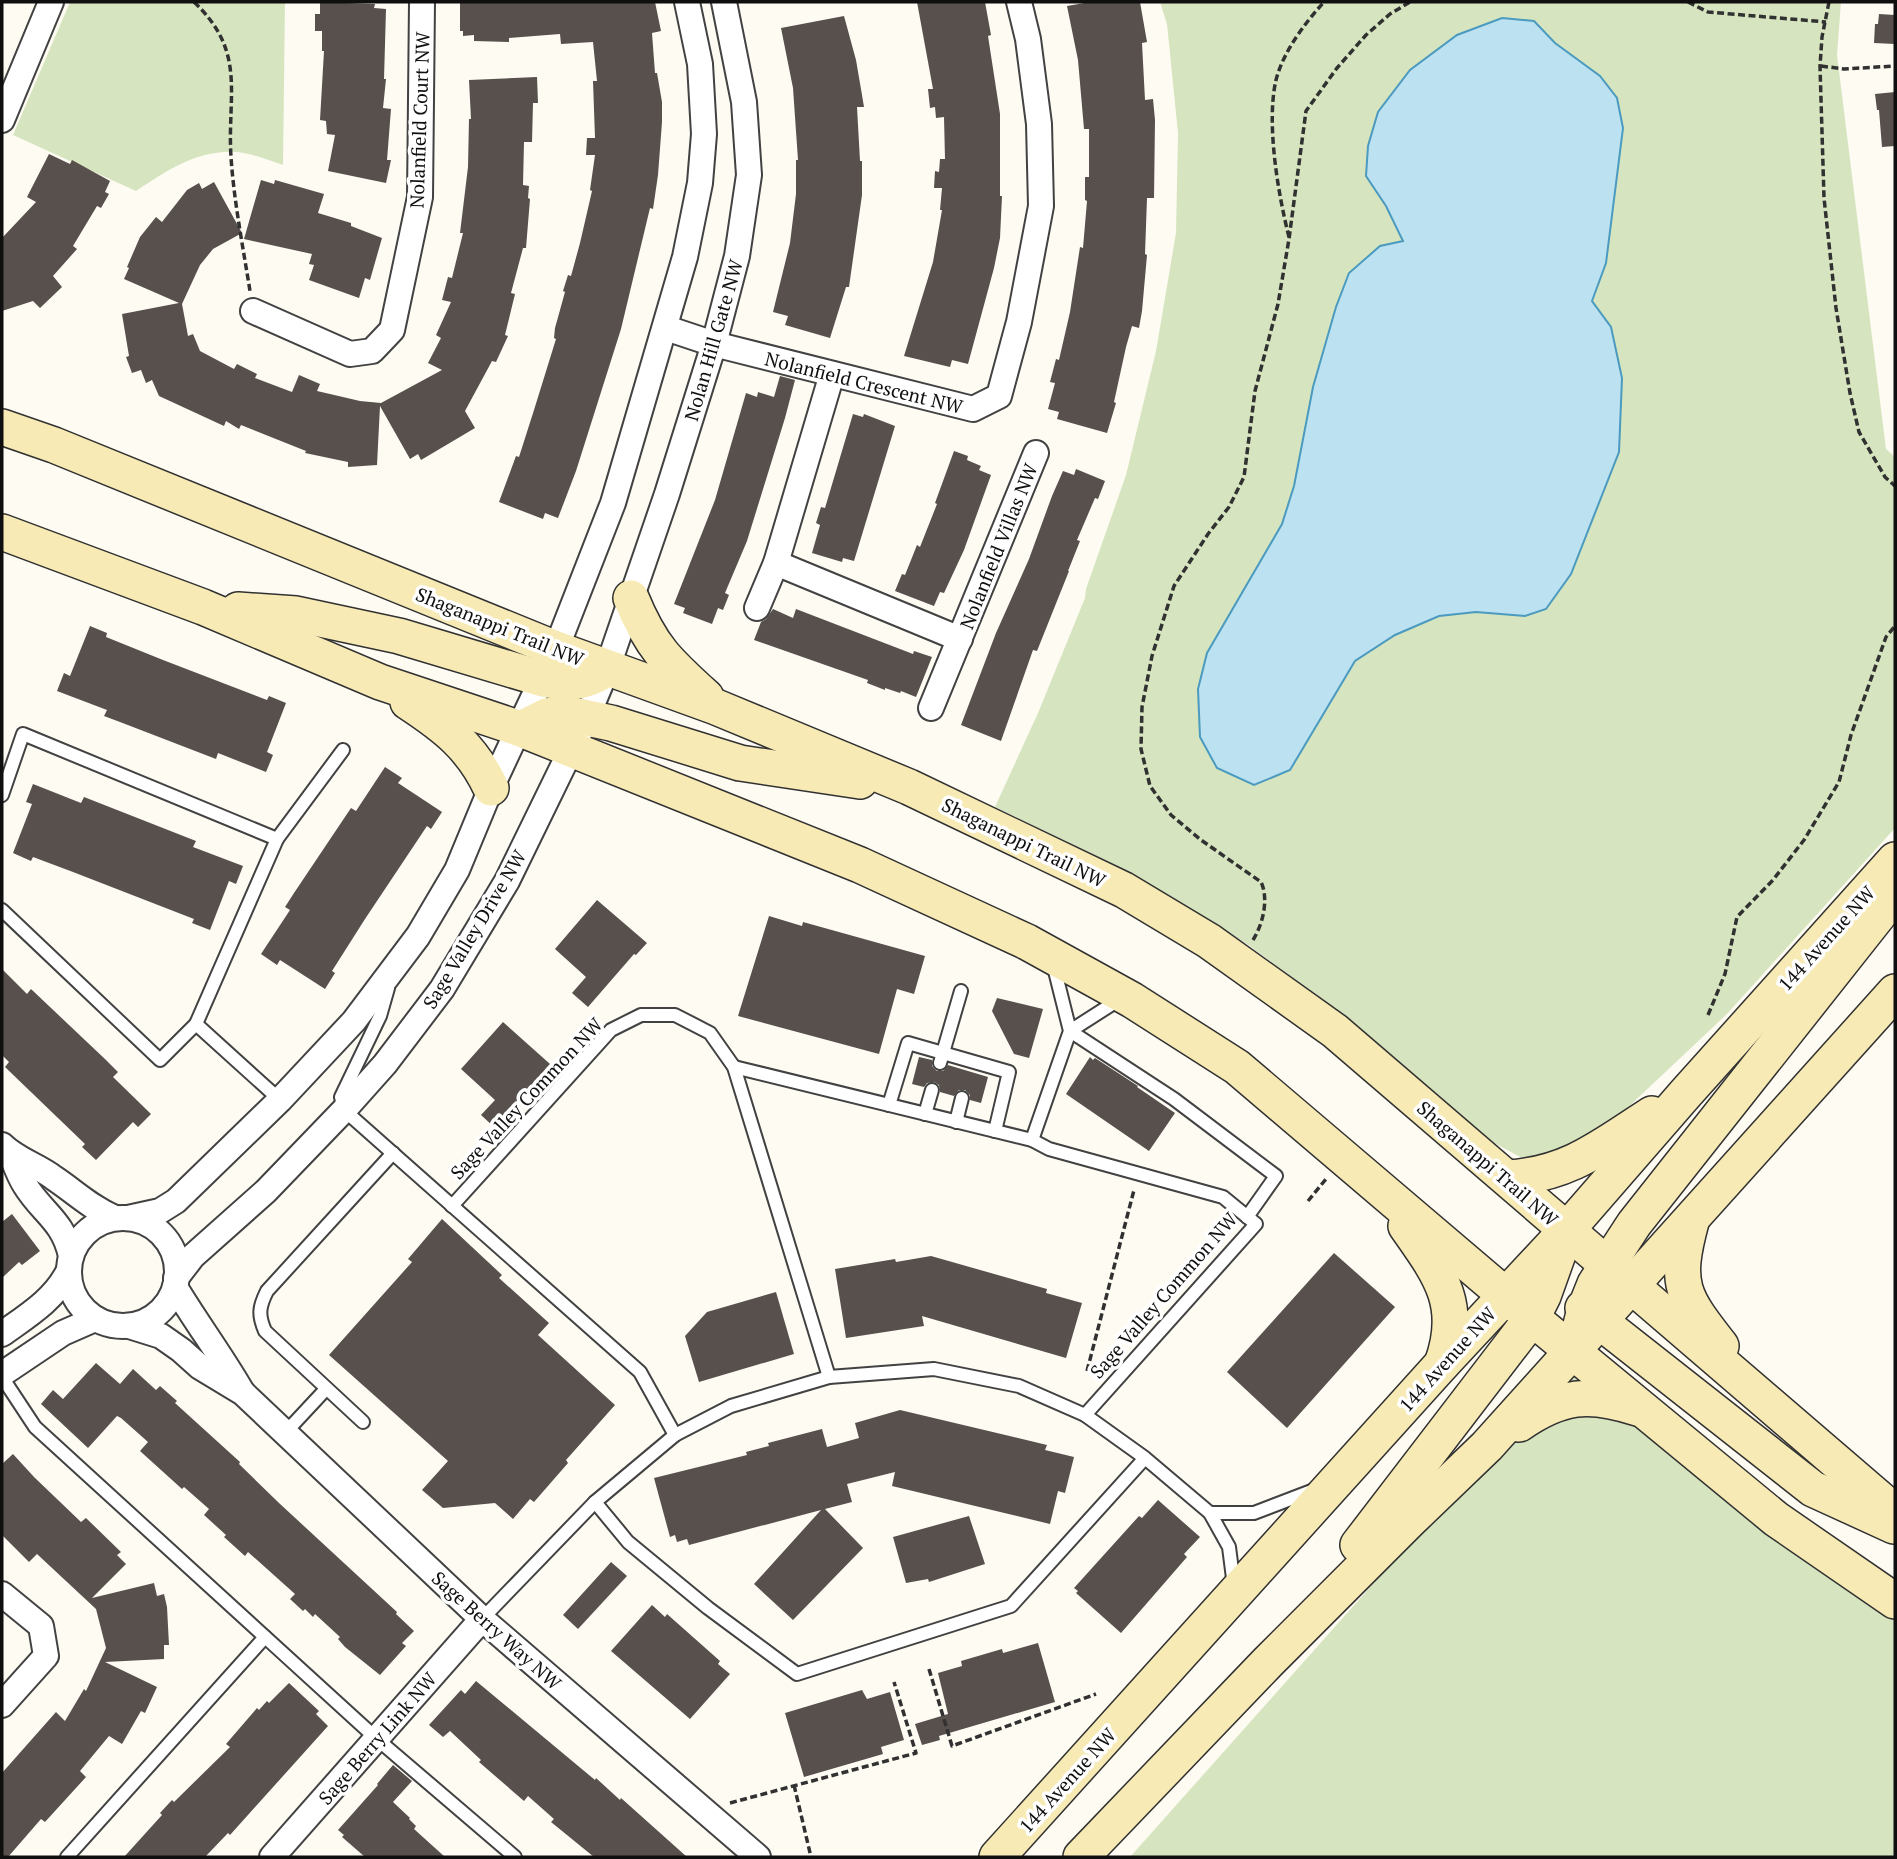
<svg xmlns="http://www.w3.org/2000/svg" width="1897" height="1859" viewBox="0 0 1897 1859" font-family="'PT Serif',serif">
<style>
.green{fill:#d6e5bf}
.water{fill:#bce1f0;stroke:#4b9abf;stroke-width:2}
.building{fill:#57504d}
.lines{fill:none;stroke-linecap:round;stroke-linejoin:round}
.lane-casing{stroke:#424242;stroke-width:16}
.street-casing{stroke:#424242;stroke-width:28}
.secondary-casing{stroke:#313131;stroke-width:38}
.path{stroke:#313131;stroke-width:3.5;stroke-dasharray:7 3.5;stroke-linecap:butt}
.lane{stroke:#fff;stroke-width:12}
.street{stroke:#fff;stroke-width:24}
.secondary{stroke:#f7eab5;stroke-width:35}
.labels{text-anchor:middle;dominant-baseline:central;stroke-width:7;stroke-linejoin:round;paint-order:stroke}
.street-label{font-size:19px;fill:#0f0f0f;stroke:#fff}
</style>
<rect width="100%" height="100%" fill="#fefbf3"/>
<g class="green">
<path d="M70,2H285L283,165C268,160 251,153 236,152C196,150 167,171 136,191L13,135Z"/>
<path d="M1160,2H1841L1837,55L1886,449L1895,457V828L1727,1014L1606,1128L1573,1152L1540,1154L1524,1159L1483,1137L1344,1016L1250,946L1109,862L995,807L1038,713L1085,598L1086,589L1126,475L1156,351L1176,233L1178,133L1167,24Z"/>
<path d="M1583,1348L1895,1617V1857H1130Z"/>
</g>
<path class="water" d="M1502,18L1534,21L1555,43L1600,76L1617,98L1623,128L1606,263L1592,301L1611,327L1622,378L1619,452L1571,574L1546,609L1525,616L1476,612L1439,616L1395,635L1355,661L1290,770L1254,785L1217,768L1200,737L1198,689L1207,653L1282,524L1294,486L1313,387L1336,307L1349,273L1380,246L1403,241L1386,206L1366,176L1368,146L1378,112L1410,70L1457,35Z"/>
<g class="building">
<path d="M320,2L375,4L374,8L386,9L384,79H386L383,108L391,109L387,160H391L386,183L328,171L335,135L327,134L326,121L320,120L324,51H322V31H315V14H320Z"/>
<path d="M467,2H655L661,31L652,33L655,73H657L662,102V122L658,175L653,209L650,208L621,329L576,471L558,518L545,513L543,519L499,502L516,456L519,457L534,410L556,339L554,338L555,328L565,292L563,291L568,275L571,276L580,243L592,191L590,190L595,155H586L587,138H595L593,81H597L593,42L561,44L560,34L509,38V42L474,41V35L463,36V31H460V3Z"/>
<path d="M917,2H985L991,35L988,36L1000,114V196H1002L1000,238L994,268L968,364L952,360L950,367L904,356L933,262L942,210H940L942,188H934L935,171L939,172L940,159H945L944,117L936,118L935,107L930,108L928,89H933Z"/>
<path d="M1090,2H1140L1147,42L1142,43L1145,100L1153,99L1155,120L1154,198H1147L1145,254L1147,255L1142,311L1139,328L1132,326L1126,347L1114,402L1116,403L1107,433L1057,419L1059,412L1048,409L1055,383L1050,382L1056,359L1059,360L1070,312L1080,247L1083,248L1087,201L1085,200V177H1089V129H1084L1078,60L1067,6Z"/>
<path d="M1879,14L1895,15V44L1874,43L1875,24H1878Z"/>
<path d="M844,16L856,60L862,95L864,107H857L860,161H862V195L849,287H846L830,338L785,325L788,316L773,312L790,243L796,194V160H798L793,88L781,28Z"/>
<path d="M537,77L538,103H533L532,142H524L523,185L529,186L528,198L530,199L526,248H523L511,293L515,294L505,335L508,336L496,362L492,361L465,411L475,428L421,460L418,454L410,459L380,406L377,465L348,467V462L305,453L306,451L241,425L239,429L226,421L224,426L159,396L152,380L146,383L141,370L132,373L126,357L129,356L122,314L179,303L124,279L129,268L127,267L140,237L156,217L162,222L187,190L199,183L202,189L214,182L242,233L213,249L200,265L182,304L188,336L193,334L200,351L234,369L237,364L257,374L255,378L292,392L299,375L320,384L317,391L360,401L381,403L442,370L428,363L441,338L436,335L451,302L442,300L448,277L452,278L463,233H460L468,167L469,119H471L469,80Z"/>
<path d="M1895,92V146L1882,147L1879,110H1877L1875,94Z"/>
<path d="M49,154L70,164L72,160L110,181L105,192L109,194L101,208L97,206L73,246L77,249L53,276L62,287L40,308L33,301L2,311V238L36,202L27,197Z"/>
<path d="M261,180L274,184L275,180L324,194L318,213L351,223V226L382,238L370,280L365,278L359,298L309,280L314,265L309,264L312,254L244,239Z"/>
<path d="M780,376L795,380L785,418L747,541L725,593L729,595L723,610L718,608L712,624L683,613L685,608L674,604L715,500L746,393L757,397L758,392L774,397Z"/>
<path d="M853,414L863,417L864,414L895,426L854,561L843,558L842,562L812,553L820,525L816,523L821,507L825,508Z"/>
<path d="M954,451L968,456L967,460L981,466L979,470L991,475L964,550L944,593L940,592L934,606L895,591L902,574L905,575L917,545L920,547L937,504L935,503Z"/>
<path d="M1076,469L1105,481L1098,499L1095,498L1077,540L1080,541L1068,571H1069L1037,651L1033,650L1001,741L961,725L996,633L1029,559L1052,496L1063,471L1074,475Z"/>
<path d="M773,609L793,618L796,609L913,654L914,651L932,657L916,697L901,691L900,693L885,688V690L867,683L868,680L754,640L761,622L766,619Z"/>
<path d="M90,626L107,633L106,637L163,660L267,700L269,696L286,703L267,752L273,755L266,772L218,753L216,759L120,722L104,716L107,710L57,691L64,673L70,676Z"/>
<path d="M385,767L402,778L398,783L442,812L431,829L427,826L365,919L332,971L335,973L325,989L280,960L277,965L261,954L290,910L285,907L294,893L351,808L356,811Z"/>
<path d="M33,784L81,803L84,797L196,841L193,847L243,866L236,884L229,881L210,930L192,923L194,919L73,872L33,857L31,861L13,853L32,804L26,802Z"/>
<path d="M597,900L647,943L636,955L634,954L588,1007L572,993L586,977L555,949Z"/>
<path d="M769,916L802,926L803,922L925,956L914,994L897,989L879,1054L738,1016Z"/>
<path d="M2,969L27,994L31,989L106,1060L118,1072L113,1077L151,1114L138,1127L133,1122L96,1160L82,1147L85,1144L5,1067L9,1062L2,1055Z"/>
<path d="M997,998L1043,1009L1029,1058L1014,1054L992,1011Z"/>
<path d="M503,1022L550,1064L494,1127L481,1115L495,1100L461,1069Z"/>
<path d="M919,1057L932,1060V1066L937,1071H943L948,1065L988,1077L981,1103L970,1100V1095L965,1090H959L954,1096L940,1092L939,1085L934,1082L927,1083L924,1087L912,1084Z"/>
<path d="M1090,1057L1093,1060L1095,1058L1138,1086L1137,1087L1175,1113L1149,1151L1066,1094Z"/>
<path d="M12,1214L40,1251L22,1265L19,1262L2,1278V1222Z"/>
<path d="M442,1219L502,1275L499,1278L549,1323L538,1335L615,1405L566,1460L568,1463L534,1502L530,1499L513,1519L495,1503L443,1508L422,1490L448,1461L329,1355L412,1262L408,1259Z"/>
<path d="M1334,1253L1395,1307L1287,1428L1227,1372Z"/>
<path d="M931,1256L1047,1289L1046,1293L1082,1303L1066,1358L922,1316L924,1326L846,1338L835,1269L895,1259L896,1262Z"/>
<path d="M776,1292L794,1354L699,1382L685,1336L707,1312Z"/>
<path d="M96,1363L120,1384L133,1369L156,1390L160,1386L177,1401L175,1403L240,1462L239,1464L279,1503L397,1612L396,1614L414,1631L402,1643L406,1646L380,1675L345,1647L338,1639L340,1637L315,1614L313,1617L305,1609L303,1611L290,1599L295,1594L248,1552L245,1556L224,1537L226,1535L204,1515L209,1509L184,1487L182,1489L140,1451L148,1442L121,1418L117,1416L88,1448L41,1404L53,1390L63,1399Z"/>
<path d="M900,1410L1047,1445L1045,1450L1074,1457L1065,1493L1058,1491L1050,1524L892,1486L895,1472L847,1484L852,1502L825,1509L863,1548L793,1620L754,1584L821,1510L689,1545L687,1539L677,1542L675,1535L670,1537L654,1478L747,1455L746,1452L769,1446L768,1443L822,1429L827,1447L859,1438L855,1423Z"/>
<path d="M13,1454L34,1477L81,1522L86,1518L121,1552L117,1555L126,1564L92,1598L154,1583L157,1596L164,1594L167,1607L169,1645H164V1659L105,1662L157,1687L145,1713L141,1711L122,1744L109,1736L80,1771L86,1777L45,1822L41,1819L8,1857H2V1773L56,1712L65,1721L84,1689L86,1691L106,1648L96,1609L37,1554L29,1562L2,1535V1464Z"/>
<path d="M1158,1500L1200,1537L1184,1554L1187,1557L1121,1633L1076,1593L1078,1591L1074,1588L1139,1516L1142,1518Z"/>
<path d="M969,1516L985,1564L929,1582L928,1579L906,1583L893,1537Z"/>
<path d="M611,1562L627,1576L578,1629L563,1615Z"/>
<path d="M652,1605L665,1617L667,1614L720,1661L718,1664L730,1674L690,1719L611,1651Z"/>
<path d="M1038,1643L1055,1702L939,1736L940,1740L922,1745L915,1724L948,1714L938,1673L962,1666L961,1661L1002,1649L1003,1653Z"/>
<path d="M476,1681L595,1780L596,1778L620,1800L621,1798L687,1857H594L551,1822L554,1819L528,1796L524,1801L479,1762L481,1760L450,1731L443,1737L429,1725L461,1690L465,1694Z"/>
<path d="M289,1683L319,1711L316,1714L328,1726L230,1835L228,1833L205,1857H124L162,1815L160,1813L172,1800L174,1802L230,1747L226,1744L257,1708L259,1710L267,1701L269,1703Z"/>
<path d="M862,1690L867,1699L890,1692L904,1740L881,1747L883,1754L804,1777L785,1713Z"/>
<path d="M393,1765L412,1781L393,1802L410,1818L409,1819L416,1826L414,1829L445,1857H365L342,1837L344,1835L338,1830L378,1785L377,1784Z"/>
</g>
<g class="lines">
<defs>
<g id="lane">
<path d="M2,795L23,734L277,839L196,1024"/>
<path d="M277,839L343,750"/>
<path d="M2,910L160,1060L196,1024L280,1100"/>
<path d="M388,988L380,1016L341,1097L344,1110L640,1372L675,1435"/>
<path d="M1070,1031L1174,1099L1276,1176L1247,1217"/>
<path d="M1070,1031L1120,999"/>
<path d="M940,1063L961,991"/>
<path d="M734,1067L1032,1140L1049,1149L1223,1197L1256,1224L1085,1415"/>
<path d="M889,1105L908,1043L1009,1072L995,1131"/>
<path d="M925,1114L932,1090"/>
<path d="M956,1122L962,1098"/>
<path d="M1032,1140L1070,1031L1053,963"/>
<path d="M452,1206L611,1030L641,1015H675L710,1033L734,1067L829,1377"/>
<path d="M2,1377L35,1427L377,1739L515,1857"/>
<path d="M363,1422L265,1331C258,1315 259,1307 267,1291L393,1153"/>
<path d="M285,1433L326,1389"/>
<path d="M1145,1458L1011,1606L797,1674L708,1608L628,1542L595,1502L675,1435L731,1406L829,1377L934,1369L1019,1386L1085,1415L1145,1458L1210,1513L1229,1547L1234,1586"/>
<path d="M1210,1513H1254L1314,1490"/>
<path d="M482,1619L595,1502"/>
<path d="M67,1857L265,1637"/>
</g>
<g id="street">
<path d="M2,120L51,2"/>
<path d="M253,311L350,354L372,351L392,330L420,197L422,2"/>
<path d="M666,328L714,344L973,409L999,396L1019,322L1041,206L1039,124L1028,39L1019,2"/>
<path d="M776,563L960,639"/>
<path d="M757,608L776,563L832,374"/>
<path d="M931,708L1036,453"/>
<path d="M2,1145C17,1160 37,1165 54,1178C75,1192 91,1208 115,1218"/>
<path d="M11,1154C15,1164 19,1176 25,1185C42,1213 63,1220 71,1256"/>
<path d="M128,1218L160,1211L176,1201L280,1100L354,1021L418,936L457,870L491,788L556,649L613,503L685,257L700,183L704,134L700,64L687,2"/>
<circle cx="123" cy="1272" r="54"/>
<path d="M176,1278L193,1256L266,1191L344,1110L385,1064L442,989L507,881L587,717L607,669L667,494L714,344L737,256L749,175L744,102L724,2"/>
<path d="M175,1287C196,1322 220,1354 241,1390"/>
<path d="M129,1326L161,1336L181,1350L200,1367L243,1393L482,1619L758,1857"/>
<path d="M2,1334C27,1316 54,1300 68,1272"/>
<path d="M2,1374L63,1333L95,1319"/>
<path d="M2,1594L41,1626L46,1656L2,1705"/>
<path d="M272,1857L482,1619"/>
</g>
<g id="secondary">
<path d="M2,427L54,445L556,649L716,707L909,787L1124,890L1209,941L1335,1031L1895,1512"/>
<path d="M2,532L203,607L380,682L521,729L860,865L1027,942L1132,1000L1237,1067L1532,1318L1776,1519L1895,1601"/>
<path d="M631,598C651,647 667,662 706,697"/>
<path d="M238,610L296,614L399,636L543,679C571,684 583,684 607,669"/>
<path d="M408,702C446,727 472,747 491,788"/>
<path d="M521,729L547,716L563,713L611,723L740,763L860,781"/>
<path d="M1508,1178C1570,1174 1602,1146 1652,1114"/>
<path d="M1691,1222C1674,1285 1682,1296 1721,1346"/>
<path d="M1406,1226C1439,1273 1464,1304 1442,1364"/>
<path d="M1583,1308L1813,1489L1894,1526"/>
<path d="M1576,1345L1585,1309L1595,1284L1634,1224L1895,894"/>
<path d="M1519,1424C1561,1395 1589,1392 1637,1408"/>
<path d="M1358,1545L1532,1318L1543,1296L1562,1243"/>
<path d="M997,1857L1442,1364L1566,1231L1686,1093L1895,860"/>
<path d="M1081,1857L1268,1662L1410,1520L1487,1446L1895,992"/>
</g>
</defs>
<use href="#lane" class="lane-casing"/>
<use href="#street" class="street-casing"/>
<use href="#secondary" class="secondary-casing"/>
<g class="path">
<path d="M194,2C247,52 227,94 231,157C234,202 243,247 250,291"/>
<path d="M1688,2L1708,12L1826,22"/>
<path d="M1829,2L1822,37L1820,66L1824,198L1836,308L1850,393L1859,432L1885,477L1895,486"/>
<path d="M1821,66L1844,69L1895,66"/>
<path d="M1289,237C1278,194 1266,123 1276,80C1283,52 1305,23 1324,2"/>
<path d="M1253,940C1263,924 1269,899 1261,882L1201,840L1171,815L1150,786L1141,749L1142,707L1152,656L1174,586L1208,534L1229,507L1244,477L1255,391L1278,304L1289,239L1306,111L1337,68L1366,35L1390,14L1410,2"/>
<path d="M1708,1015L1725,974L1737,917L1773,880L1804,840L1839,782L1851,735L1886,637L1895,626"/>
<path d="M1308,1201L1326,1179"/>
<path d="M1087,1371L1134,1190"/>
<path d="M929,1669L952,1746L1096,1694"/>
<path d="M794,1785L811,1857"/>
<path d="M730,1803L916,1753L894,1682"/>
</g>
<use href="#lane" class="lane"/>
<use href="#street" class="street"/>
<use href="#secondary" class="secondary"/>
</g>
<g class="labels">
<g class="street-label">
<text transform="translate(419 120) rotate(-88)">Nolanfield Court NW</text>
<text transform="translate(713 340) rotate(-74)">Nolan Hill Gate NW</text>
<text transform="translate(864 382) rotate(14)">Nolanfield Crescent NW</text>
<text transform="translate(998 546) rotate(-68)">Nolanfield Villas NW</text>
<text transform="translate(500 626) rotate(22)">Shaganappi Trail NW</text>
<text transform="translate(1024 842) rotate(26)">Shaganappi Trail NW</text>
<text transform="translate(474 929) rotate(-59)">Sage Valley Drive NW</text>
<text transform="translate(1826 938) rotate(-48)">144 Avenue NW</text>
<text transform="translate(526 1098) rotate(-47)">Sage Valley Common NW</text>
<text transform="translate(1488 1163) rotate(41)">Shaganappi Trail NW</text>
<text transform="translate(1163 1295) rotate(-49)">Sage Valley Common NW</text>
<text transform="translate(1447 1359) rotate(-48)">144 Avenue NW</text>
<text transform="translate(497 1630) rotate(42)">Sage Berry Way NW</text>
<text transform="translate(377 1738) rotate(-49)">Sage Berry Link NW</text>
<text transform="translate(1067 1780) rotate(-48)">144 Avenue NW</text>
</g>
</g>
<rect width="1897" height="1859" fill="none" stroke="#0f0f0f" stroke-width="7"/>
</svg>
